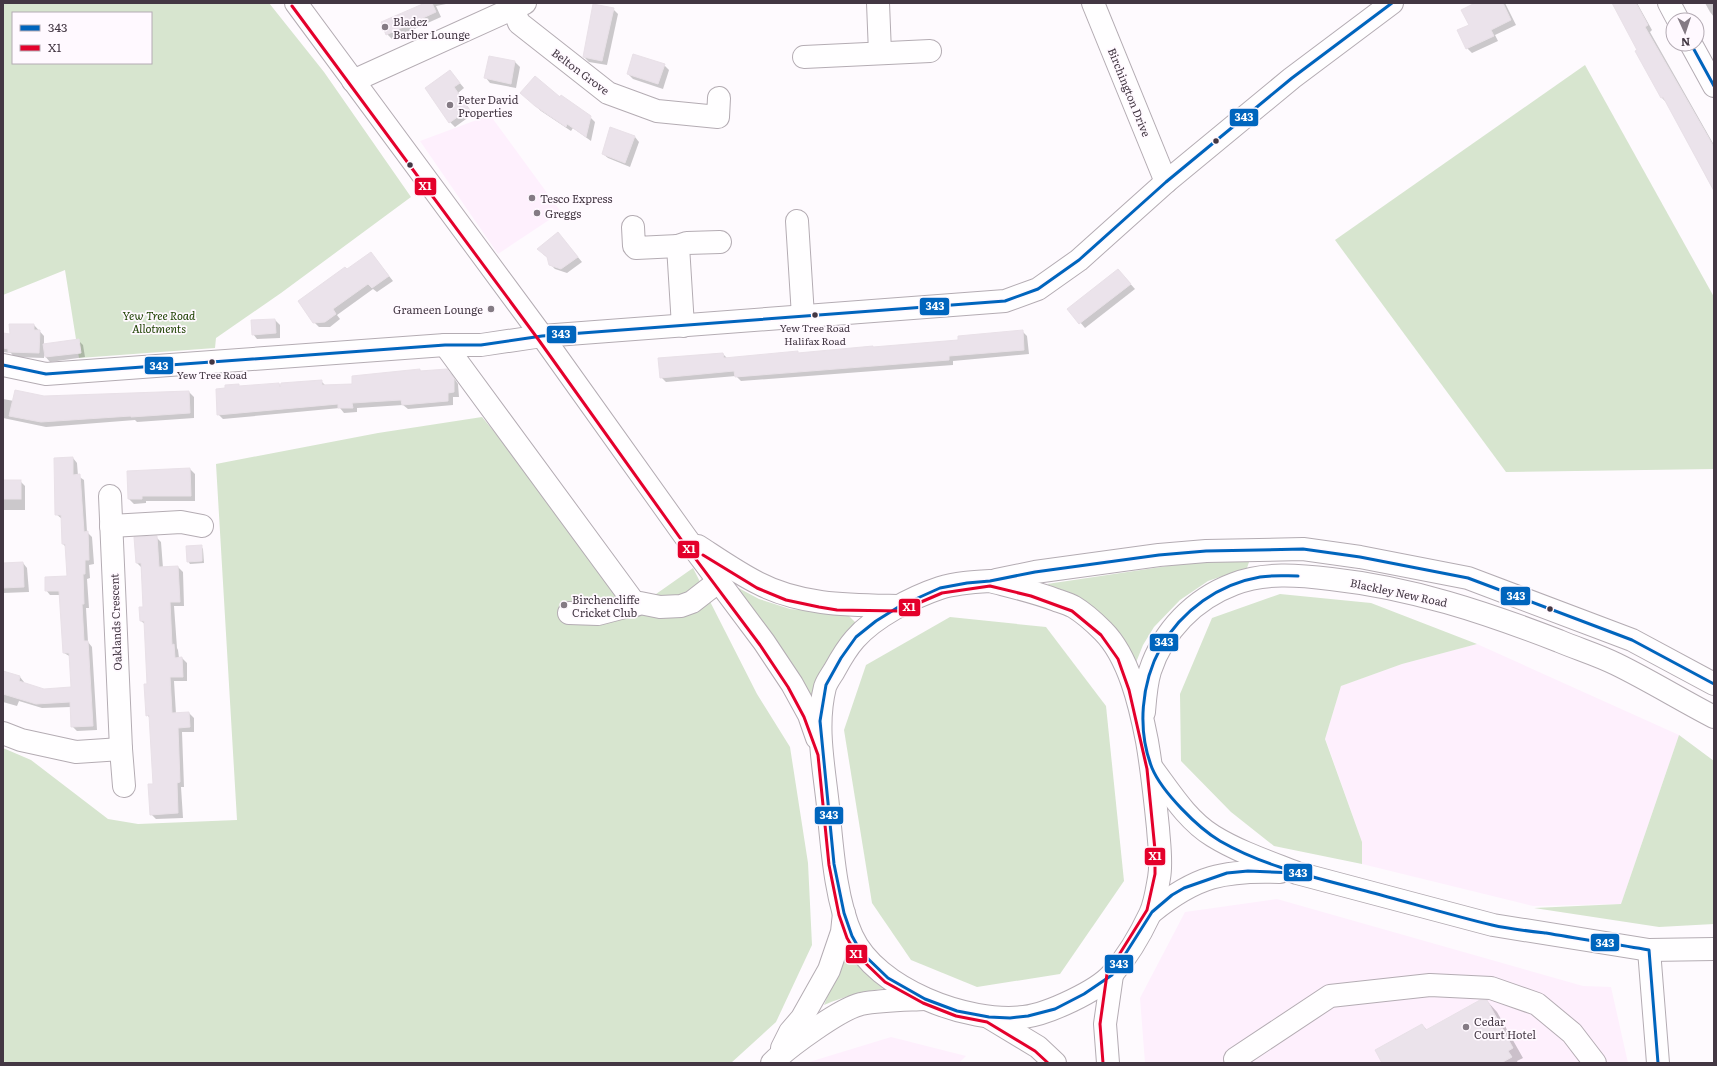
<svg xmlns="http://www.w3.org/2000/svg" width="1717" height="1066" viewBox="0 0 1717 1066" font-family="Literata,serif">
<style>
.built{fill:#fef0fd}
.green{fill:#d7e5cf;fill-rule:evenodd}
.shadow{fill:#0003}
.building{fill:#ebe3eb;stroke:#e9e1e8}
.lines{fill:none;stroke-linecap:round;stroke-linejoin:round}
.minor-casing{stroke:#b4acb3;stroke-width:24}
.major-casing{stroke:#b4acb3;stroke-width:24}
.highway-casing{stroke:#b4acb3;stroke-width:24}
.minor{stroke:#fffeff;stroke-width:22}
.major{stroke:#fffeff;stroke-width:22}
.highway{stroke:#fffeff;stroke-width:22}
.bus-1-casing{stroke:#fff9ff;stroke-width:6}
.bus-2-casing{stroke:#fff9ff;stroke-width:6}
.bus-1{stroke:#0065bd;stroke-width:3}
.bus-2{stroke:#e4002b;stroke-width:3}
.poi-dot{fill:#847b84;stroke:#fff9ff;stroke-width:1.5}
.bus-dot{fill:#433743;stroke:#fff9ff;stroke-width:1.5}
.labels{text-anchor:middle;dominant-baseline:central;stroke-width:3.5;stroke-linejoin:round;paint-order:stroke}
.bus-label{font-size:10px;fill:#433743;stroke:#fff9ff}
.poi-label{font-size:11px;fill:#433743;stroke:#fff9ff;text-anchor:start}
.street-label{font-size:11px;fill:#433743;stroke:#fff9ff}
.park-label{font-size:11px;font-style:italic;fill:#1d4100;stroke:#fff9ff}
.line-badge{stroke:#fff9ff;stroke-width:1.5}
.badge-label{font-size:11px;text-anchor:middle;font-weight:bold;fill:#fff}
</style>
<rect width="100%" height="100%" fill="#fefafe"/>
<g class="built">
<path d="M490,115L561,212L498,254L420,141Z"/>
<path d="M1477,644L1679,735L1621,904L1533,906L1362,864V842L1325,738L1341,686L1402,664Z"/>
<path d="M1277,899L1583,986L1611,987L1628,1063H1145L1140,998L1185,912Z"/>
<path d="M891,1037L966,1056L959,1063H806Z"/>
</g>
<g class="green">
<path d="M3,3H269L324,72L411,197L281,293L216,338L215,348L79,358L65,270L3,295ZM13,13H151V63H13Z"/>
<path d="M1585,65L1714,297V469L1506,472L1335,240Z"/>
<path d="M482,417L639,606L693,568L757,694L790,747L808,863L812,945L776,1022L731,1063H3V748L31,760L108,819L138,824L237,820L216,464L378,433Z"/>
<path d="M1250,559L1247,568L1208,581L1180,600L1154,627L1143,645L1135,665L1055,588L1047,584L1208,560Z"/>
<path d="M733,585L759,599L790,609L848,615L857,624L814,701L793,667Z"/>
<path d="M1280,594L1371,603L1477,644L1402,664L1341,686L1325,739L1362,842V864L1274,846L1231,812L1181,761L1180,694L1212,618Z"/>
<path d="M950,617L1046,627L1106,706L1124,881L1060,974L977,987L911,960L872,903L844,730L866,665Z"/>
<path d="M1679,735L1714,761V924L1659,927L1534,908L1621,904Z"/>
<path d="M849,942L888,988C865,991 845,996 824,1005Z"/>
</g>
<g class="shadow">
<path d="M430,3H451L436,6L441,17L392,39L387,34Z"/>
<path d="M1477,3H1505L1516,25L1495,35L1498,41L1472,53L1467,48L1470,26Z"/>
<path d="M1613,3H1637L1652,30L1650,32L1714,145V191L1667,103L1662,98L1637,51L1639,50Z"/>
<path d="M1705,3H1714V17L1710,12Z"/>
<path d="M613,9L618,14L607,65L589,62L584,57Z"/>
<path d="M490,57L515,62L520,67L516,88L490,83L486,78Z"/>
<path d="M664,65L669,70L663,89L633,79L628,74Z"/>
<path d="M450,71L464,88L458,93L473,114L455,127L450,122Z"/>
<path d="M526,97L560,99L590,117L595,122L591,141L573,128L571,131L541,111Z"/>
<path d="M635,137L639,142L630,167L608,158L603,154Z"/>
<path d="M558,233L582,262L567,273L555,269L550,264L548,258L543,254Z"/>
<path d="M371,253L393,281L377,292L373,289L337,315L340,319L330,327H319L314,322L347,270Z"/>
<path d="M1118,270L1135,289L1085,328L1069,309Z"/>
<path d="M275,320L280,325V338L257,339L253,334Z"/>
<path d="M34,325L44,336V345L78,340L83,345L85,357L50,362L44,355V358L14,357L11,353L3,352V334L11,335Z"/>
<path d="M1022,331L1027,336L1029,354L953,361V365L741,381L736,376L666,382L661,377L723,354L728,359L874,348L959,341Z"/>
<path d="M420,370L421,372L446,370L452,375L458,384L459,397H453V405L408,409L403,405L357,408V412L344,413L340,408L223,419L218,414L226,389L238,385L240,387L279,384L281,386L321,381L326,386L353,384Z"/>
<path d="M189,392L194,397V418L137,422L135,420L46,427L3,418V399L14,401L44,397Z"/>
<path d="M73,458L77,463L78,476L84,480L87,532L92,537L94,564L89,565L90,578L87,579L89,608H86L88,642L92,647L97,730L77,731L72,726L71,707L42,708L19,701L17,706L3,702V672L20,677L24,682V684L44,690L72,688L71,657L64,653L60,595H50L46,590L68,577L66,547L63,544L62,519L56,514Z"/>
<path d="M190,469L195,474V501H146V503L134,504L129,499Z"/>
<path d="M3,481H20L25,486V510H3Z"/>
<path d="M156,537L161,542L163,568L178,567L183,572L184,606H174L177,648L178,650L179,658H182L187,663V681H174L176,714L189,713L194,718V732H182L184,787H181L183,818L156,819L151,814L154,785L150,718L147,715L148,685L146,625L141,621L144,607L141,567L137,563Z"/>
<path d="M201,546L203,549L204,563L190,564L188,561Z"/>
<path d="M23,563L27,568L29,592L3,593V564Z"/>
<path d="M1487,1001L1497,1012L1523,1058L1517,1061L1518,1063H1383L1422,1025L1427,1030Z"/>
</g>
<g class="building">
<path d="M425,3H432L436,12L386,35L381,22Z"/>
<path d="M1475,3H1503L1511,20L1491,30L1494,36L1466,49L1457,30L1469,25L1461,10Z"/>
<path d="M1612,3H1636L1648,25L1645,27L1714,147V191L1663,97L1661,98L1635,51L1637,50Z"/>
<path d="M593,4L614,8L602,61L583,57Z"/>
<path d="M633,54L665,64L658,84L627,74Z"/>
<path d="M489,56L515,61L511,84L484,78Z"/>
<path d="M450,70L460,83L454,87L469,109L449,123L425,88Z"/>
<path d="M535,76L560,97L561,95L591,116L586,137L567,124L566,127L535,106L520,93Z"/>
<path d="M610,127L635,136L625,163L602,154Z"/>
<path d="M558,232L578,257L561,269L549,265L547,257L537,249Z"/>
<path d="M371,252L389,276L372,288L368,284L333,309L336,314L325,322L313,323L298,301L345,267L347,269Z"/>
<path d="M1118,269L1131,284L1079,324L1067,309Z"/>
<path d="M275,319L276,333L252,335L251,320Z"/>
<path d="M9,324H34V330H40L39,353L8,352V349L3,348V333L10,334Z"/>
<path d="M1023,330L1024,350L949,356V360L735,377L734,371L660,378L658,358L723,353L724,358L798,351V353L873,346V347L958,340V336Z"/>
<path d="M79,339L81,353L45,357L43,344Z"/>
<path d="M420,369V371L447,369L454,378V392L448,393V401L402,405L401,400L352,403L353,408H338V404L217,415L216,389L225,388V385L239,384V386L279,383L280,387L281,383L322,380V385L352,384V376Z"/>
<path d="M15,390L44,396L189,391L190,413L131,417V416L41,422L9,416Z"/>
<path d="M73,457V475L80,474L84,532L88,531L89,560H85V574H83L84,604H82L84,641H88L93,726L71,727L70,702L36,704L3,694V671L20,676L19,681L44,689L71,687L69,653H63L59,591H45V577L67,576L65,544H62L61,515H55L54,458Z"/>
<path d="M190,468L191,496H142V499H128L127,471Z"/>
<rect x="3" y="480" width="18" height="19"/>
<path d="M157,536L159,567L178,566L180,602H170L172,645L174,644L175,658L182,657L183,677H170L172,713L189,712L190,727L178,728L180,782L177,783L178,813L150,815L148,784H153L149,715L146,716L144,684H147L144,621H140L139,607H143L141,563H136L134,537Z"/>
<path d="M202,545V561L187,562L186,546Z"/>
<path d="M23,562L24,587L3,588V563Z"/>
<path d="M1480,1000H1487L1513,1048L1508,1051L1512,1057L1501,1063H1382L1375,1050L1422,1024L1426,1030Z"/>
</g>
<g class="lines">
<defs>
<g id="minor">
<path d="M878,3L880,53"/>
<path d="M1093,3L1166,182"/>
<path d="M1669,3L1678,20"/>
<path d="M513,8L519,23L608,93L657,111L718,117L719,98"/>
<path d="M1691,44L1714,86"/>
<path d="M804,57L930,51"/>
<path d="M353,81L525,3"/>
<path d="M797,221L803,316"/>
<path d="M633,227L634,246L636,248L678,246"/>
<path d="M683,326L678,246L687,243L720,242"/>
<path d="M445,345L636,605"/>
<path d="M3,365L46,374L445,345H481L542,336L1005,301L1038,289L1079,260L1166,182L1292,78L1392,3"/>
<path d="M110,496L121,749L124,786"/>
<path d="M111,526L181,522L202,526"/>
<path d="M569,613L598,614L640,603L660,607L681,606L692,602L719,581"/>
<path d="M3,733L21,740L76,752L121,749"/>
<path d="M1649,950L1658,1063"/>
<path d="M1237,1063L1235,1059L1330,996L1430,985L1491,988L1537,1004L1572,1033L1595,1063"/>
</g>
<g id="major">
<path d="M1152,768C1170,792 1187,820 1213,836C1239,852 1269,862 1297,873L1493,925L1649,950L1714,949"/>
<path d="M1152,912C1196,876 1224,870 1280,872"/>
<path d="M782,1048L790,1032L802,1018L829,970L842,932L844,913"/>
<path d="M772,1063C788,1047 840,1009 861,1004C882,1000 905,1000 925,999"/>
</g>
<g id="highway">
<path d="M296,3L542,336L687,539L764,642L792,684L809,715L817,738"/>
<path d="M698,546C718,559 738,573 758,583C802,606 852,605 900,606"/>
<path d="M996,580L1035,572L1159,555L1206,551L1303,549L1360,557L1468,578L1632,640L1714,684"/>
<path d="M990,581C1013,587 1035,592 1056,600C1062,602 1069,604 1074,607C1084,613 1095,623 1103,631C1129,657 1140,705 1147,741C1152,770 1155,798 1158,828C1159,844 1162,862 1159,878C1157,889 1155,904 1150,914C1141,933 1127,957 1113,973C1098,991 1048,1014 1024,1017C968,1024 876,989 852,936C835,899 832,845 828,806C824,767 815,726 825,687C827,681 831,676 834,671C840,660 846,649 855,639C874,617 913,597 940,588C956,583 973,582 990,581Z"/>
<path d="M1144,712C1145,699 1146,684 1150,671C1163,631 1194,599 1234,584C1264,572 1299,575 1331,579C1412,588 1484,612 1559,641C1578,649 1598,655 1616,664C1649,680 1681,700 1714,717"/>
<path d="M990,1018L1038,1047L1055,1063"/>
<path d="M1108,1063L1105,1024L1112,975"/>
</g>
</defs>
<use href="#minor" class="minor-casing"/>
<use href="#major" class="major-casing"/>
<use href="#highway" class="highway-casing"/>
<use href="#minor" class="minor"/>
<use href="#major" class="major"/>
<use href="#highway" class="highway"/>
<defs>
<g id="bus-1">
<path d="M1691,44L1714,86"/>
<path d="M3,365L46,374L445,345H481L542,336L1005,301L1038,289L1079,260L1166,182L1292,78L1392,3"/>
<path d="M1298,576C1285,576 1273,575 1260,577C1219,584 1182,610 1161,647C1141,683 1137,730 1152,768C1162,792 1198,828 1220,841C1265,867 1317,878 1366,891C1408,902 1450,915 1492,925C1509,929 1528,931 1546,933C1580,939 1615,944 1649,950L1658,1063"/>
<path d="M1297,873L1248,871L1227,873L1184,888L1172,895L1152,912L1112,975L1084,994L1055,1009L1028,1016L1010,1018L989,1017L957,1011L925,999L888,978L861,952L852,936L844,913L834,864L820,721L826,685L841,658L856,637L876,621L900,606L940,588L967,583L990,581L1035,572L1159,555L1206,551L1303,549L1360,557L1468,578L1632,640L1714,684"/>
</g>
<g id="bus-2">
<path d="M292,6L538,339L683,542L760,645L788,687L804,717L818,755L829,865L839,915L847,938L857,955L885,982L923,1003L956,1016L987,1022L1035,1051L1048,1063"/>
<path d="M703,555L757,588L786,600L819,607L837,610L900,611L942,593L990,586L1031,596L1072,611L1101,635L1118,659L1129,690L1147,769L1155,850V874L1147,910L1107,974L1100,1024L1103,1063"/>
</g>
</defs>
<use href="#bus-1" class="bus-1-casing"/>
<use href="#bus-2" class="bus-2-casing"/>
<use href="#bus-1" class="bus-1"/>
<use href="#bus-2" class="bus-2"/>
</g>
<g class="poi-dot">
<circle cx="385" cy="27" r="4"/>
<circle cx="450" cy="105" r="4"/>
<circle cx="532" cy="198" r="4"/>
<circle cx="537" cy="213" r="4"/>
<circle cx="491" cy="309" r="4"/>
<circle cx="564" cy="605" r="4"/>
<circle cx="1466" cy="1027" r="4"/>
</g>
<g class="bus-dot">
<circle cx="1216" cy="141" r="3.5"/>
<circle cx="410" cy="165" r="3.5"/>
<circle cx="815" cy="315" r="3.5"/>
<circle cx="212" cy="362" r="3.5"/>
<circle cx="1550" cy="609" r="3.5"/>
</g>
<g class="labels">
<g class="bus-label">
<text x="815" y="327">Yew Tree Road<tspan x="815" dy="13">Halifax Road</tspan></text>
<text x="212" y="374">Yew Tree Road</text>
</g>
<g class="poi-label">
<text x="393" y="21">Bladez<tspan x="393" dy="13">Barber Lounge</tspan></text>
<text x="458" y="99">Peter David<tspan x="458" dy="13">Properties</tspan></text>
<text x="540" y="198">Tesco Express</text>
<text x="545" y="213">Greggs</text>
<text x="483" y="309" text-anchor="end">Grameen Lounge</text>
<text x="572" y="599">Birchencliffe<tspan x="572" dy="13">Cricket Club</tspan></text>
<text x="1474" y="1021">Cedar<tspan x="1474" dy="13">Court Hotel</tspan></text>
</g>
<g class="street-label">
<text transform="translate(581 71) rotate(37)">Belton Grove</text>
<text transform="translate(1130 92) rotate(68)">Birchington Drive</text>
<text transform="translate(1399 592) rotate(12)">Blackley New Road</text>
<text transform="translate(115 622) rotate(-92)">Oaklands Crescent</text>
</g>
<g class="park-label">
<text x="159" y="315">Yew Tree Road<tspan x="159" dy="13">Allotments</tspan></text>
</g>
</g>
<g class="line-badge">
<rect x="1229" y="108" width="30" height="19" rx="4" fill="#0065bd"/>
<rect x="414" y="177" width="23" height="19" rx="4" fill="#e4002b"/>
<rect x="919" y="297" width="31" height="19" rx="4" fill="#0065bd"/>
<rect x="546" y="325" width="31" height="19" rx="4" fill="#0065bd"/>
<rect x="144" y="356" width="30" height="19" rx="4" fill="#0065bd"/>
<rect x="677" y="540" width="23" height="19" rx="4" fill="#e4002b"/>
<rect x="1500" y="586" width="31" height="20" rx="4" fill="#0065bd"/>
<rect x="898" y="598" width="23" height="19" rx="4" fill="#e4002b"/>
<rect x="1149" y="633" width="30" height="19" rx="4" fill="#0065bd"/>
<rect x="814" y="806" width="30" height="19" rx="4" fill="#0065bd"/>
<rect x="1144" y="847" width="22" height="19" rx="4" fill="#e4002b"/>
<rect x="1283" y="863" width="30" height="19" rx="4" fill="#0065bd"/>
<rect x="1590" y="933" width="30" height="19" rx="4" fill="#0065bd"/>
<rect x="845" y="944" width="23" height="20" rx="4" fill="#e4002b"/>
<rect x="1104" y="954" width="30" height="20" rx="4" fill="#0065bd"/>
</g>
<g class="badge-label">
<text x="1244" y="121">343</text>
<text x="425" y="190">X1</text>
<text x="935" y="310">343</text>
<text x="561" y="338">343</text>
<text x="159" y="370">343</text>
<text x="689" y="553">X1</text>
<text x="1516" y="600">343</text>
<text x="909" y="611">X1</text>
<text x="1164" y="646">343</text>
<text x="829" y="819">343</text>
<text x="1155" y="860">X1</text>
<text x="1298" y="877">343</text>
<text x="1605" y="947">343</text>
<text x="856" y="958">X1</text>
<text x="1119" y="968">343</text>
</g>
<rect width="1717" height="1066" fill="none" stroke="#433743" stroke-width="8"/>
<rect x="12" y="12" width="140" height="52" fill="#fff9ff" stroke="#b4abb4"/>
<rect x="20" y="25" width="20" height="6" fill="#0065bd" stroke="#b4abb4"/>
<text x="48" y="32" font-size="12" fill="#433743">343</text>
<rect x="20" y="45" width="20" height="6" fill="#e4002b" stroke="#b4abb4"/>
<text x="48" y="52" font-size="12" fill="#433743">X1</text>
<g transform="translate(1685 32) rotate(177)"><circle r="19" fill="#fff9ff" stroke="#b4abb4"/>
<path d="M0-3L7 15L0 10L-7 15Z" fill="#847b84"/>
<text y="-6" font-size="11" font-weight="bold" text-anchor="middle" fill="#433743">N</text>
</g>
</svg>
